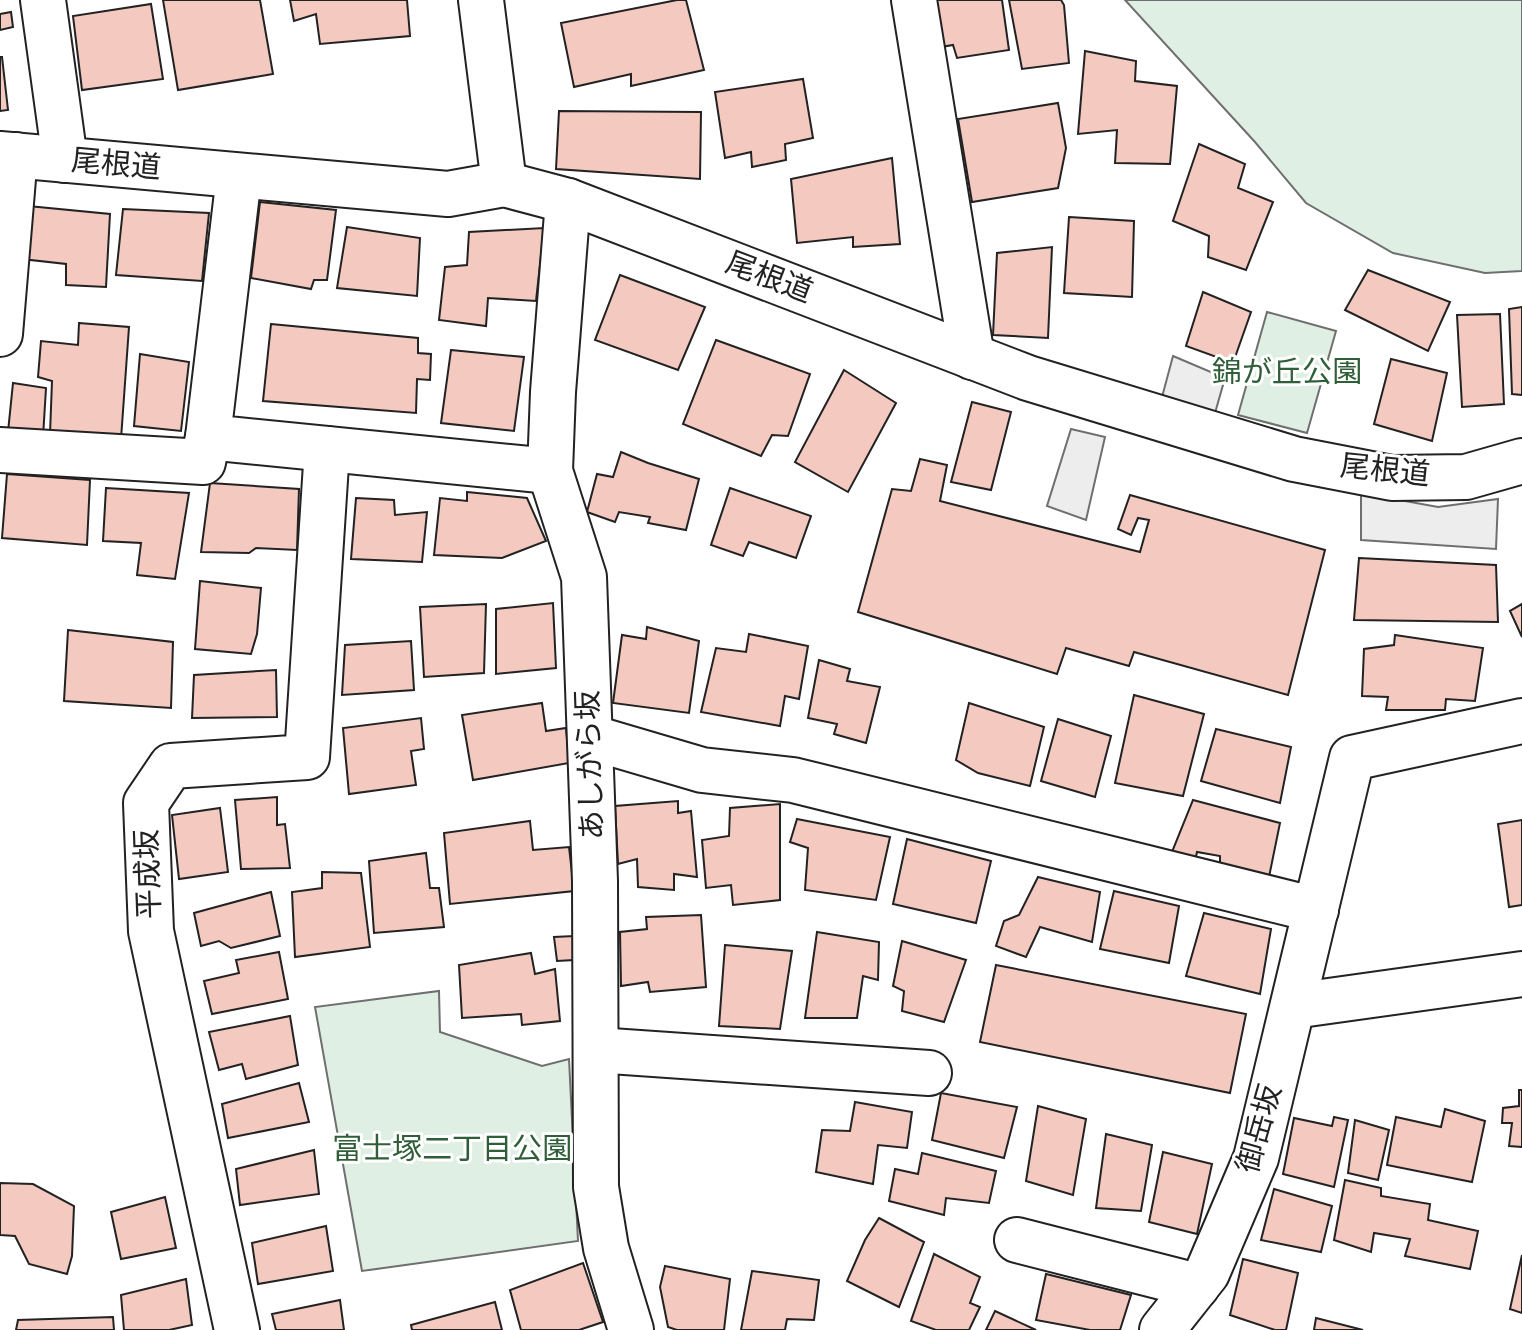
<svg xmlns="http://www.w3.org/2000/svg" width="1522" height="1330" viewBox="0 0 1522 1330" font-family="'Sofia Sans Condensed','Noto Sans JP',sans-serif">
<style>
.green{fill:#e0efe3;stroke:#6f6f6f;stroke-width:2}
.parking{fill:#ededed;stroke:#6f6f6f;stroke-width:2}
.building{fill:#f3c9c0;stroke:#222;stroke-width:2}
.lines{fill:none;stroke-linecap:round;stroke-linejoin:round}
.minor-casing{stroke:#222;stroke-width:48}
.minor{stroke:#fff;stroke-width:44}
.labels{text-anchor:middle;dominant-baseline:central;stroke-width:6;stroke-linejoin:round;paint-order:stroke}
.street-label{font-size:30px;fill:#222;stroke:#fff}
.park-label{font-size:30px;fill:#2f5e38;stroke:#fff}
</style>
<rect width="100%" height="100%" fill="#fff"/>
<g class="green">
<path d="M1125,0H1522V271L1485,273L1393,253L1306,203L1255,142Z"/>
<path d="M1267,312L1336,331L1307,433L1238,415Z"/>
<path d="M439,991L440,1032L542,1066L569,1059L578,1241L362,1271L315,1007Z"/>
</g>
<g class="parking">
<path d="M1173,356L1225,378L1215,413L1162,397Z"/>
<path d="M1071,429L1105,437L1086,520L1047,506Z"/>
<path d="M1361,493L1438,507L1498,499L1496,549L1361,540Z"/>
</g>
<g class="building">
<path d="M163,0H260L273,74L178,90Z"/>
<path d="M290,0H407L410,36L320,44L316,14L294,21Z"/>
<path d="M677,0H686L704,70L631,86V74L574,87L561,23Z"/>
<path d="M933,0H1002L1009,50L957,58L953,45L941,47Z"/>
<path d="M1009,0H1061L1064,5L1069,63L1022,69Z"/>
<path d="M151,4L163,79L82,90L73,16Z"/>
<path d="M11,12L13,27L0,30V14Z"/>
<path d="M1085,51L1136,61L1135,81L1177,86L1170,164L1115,163L1117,130L1078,134Z"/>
<path d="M0,57H2L8,110L0,111Z"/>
<path d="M803,79L813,138L785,144L786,160L752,167L751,152L725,158L715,92Z"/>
<path d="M1058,103L1066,148L1058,188L972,202L958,119Z"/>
<path d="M559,111L701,112L700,179L556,169Z"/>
<path d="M1199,144L1245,164L1238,188L1273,202L1246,270L1208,257L1209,236L1173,221Z"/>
<path d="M892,158L900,244L853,247V237L797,243L791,179Z"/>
<path d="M260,202L336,210L327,280H314L311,289L251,278Z"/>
<path d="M28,206L110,214L106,287L66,285V264L22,259Z"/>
<path d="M123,209L209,213L202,281L116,275Z"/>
<path d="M1069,217L1134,221L1132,297L1064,293Z"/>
<path d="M347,227L420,238L417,296L337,288Z"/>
<path d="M544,228L536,301L488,298L486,326L439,320L445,267L467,265L469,232Z"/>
<path d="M1052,247L1048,338L993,335L997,253Z"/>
<path d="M1368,270L1450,302L1428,351L1345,310Z"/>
<path d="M620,275L705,307L678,370L595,340Z"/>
<path d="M1203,292L1251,312L1233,363L1186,346Z"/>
<path d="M1522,307V395L1512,394L1509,309Z"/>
<path d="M1500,314L1504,404L1462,407L1457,315Z"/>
<path d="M79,323L129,327L121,439L50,434L52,381L38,377L41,341L78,345Z"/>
<path d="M271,324L418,338V353L431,354L430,380L417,379L416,413L263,401Z"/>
<path d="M716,340L810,374L788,436L772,435L761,456L683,424Z"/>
<path d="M451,350L524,357L514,431L441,423Z"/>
<path d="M140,354L189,362L181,431L134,426Z"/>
<path d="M1391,359L1447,373L1432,441L1374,424Z"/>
<path d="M844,370L896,403L848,492L795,462Z"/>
<path d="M13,383L46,388L43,437L8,432Z"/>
<path d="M972,402L1011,412L991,490L951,482Z"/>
<path d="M621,452L648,463L699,479L686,530L648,523L650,517L619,512L615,522L587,512L597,474L613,477Z"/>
<path d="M920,459L947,465L940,501L1140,552L1149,520L1138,518L1131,535L1118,529L1130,495L1325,550L1288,695L1134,652L1129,666L1066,648L1057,674L858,612L892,489L911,491Z"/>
<path d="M7,474L90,480L87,545L2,538Z"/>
<path d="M210,483L299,489L297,550L256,548L249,553L201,552Z"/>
<path d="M106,488L189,493L175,579L137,575L141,543L103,541Z"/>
<path d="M730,488L811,516L796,558L749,542L743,556L711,545Z"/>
<path d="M467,492L527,498L546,541L502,558L434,555L440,498L467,501Z"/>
<path d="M356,498L394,500L395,515L427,512L422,562L351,559Z"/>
<path d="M1359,558L1496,565L1498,622L1354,620Z"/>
<path d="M200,581L261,588L257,634L251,654L195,649Z"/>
<path d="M553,603L556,668L496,674V609Z"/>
<path d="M486,604L484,673L424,677L420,607Z"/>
<path d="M1522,604V637L1510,611Z"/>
<path d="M647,627L699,641L689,713L613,703L622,635L646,639Z"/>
<path d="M68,630L173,642L171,708L64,701Z"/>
<path d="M749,634L808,646L799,699L785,696L780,726L701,712L716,648L746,652Z"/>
<path d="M1395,635L1483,648L1475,701L1446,699L1445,710H1386L1388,697L1362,696L1364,649L1394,645Z"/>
<path d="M411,641L414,690L342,695L345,645Z"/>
<path d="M819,660L850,669L847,681L880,687L866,743L834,734L837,724L808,718Z"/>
<path d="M276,670L277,717L192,718L194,675Z"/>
<path d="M1134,695L1204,714L1183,796L1115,783Z"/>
<path d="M542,703L546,731L566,728L569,763L473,780L462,715Z"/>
<path d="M969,703L1044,727L1030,786L978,773L956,760Z"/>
<path d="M421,718L424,749L411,751L416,785L349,794L343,728Z"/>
<path d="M1058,719L1111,736L1095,797L1041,781Z"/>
<path d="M1216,729L1291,747L1280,803L1201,781Z"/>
<path d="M277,797V825L285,824L290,868L241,869L235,800Z"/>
<path d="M1193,800L1280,823L1269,877L1220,867V856L1197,852L1194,865L1170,857Z"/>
<path d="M678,801V813L691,811L697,877L674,874V890L638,887L637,859L618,864L615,806Z"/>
<path d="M780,804V900L733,905L731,885L706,888L702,840L729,836L730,808Z"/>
<path d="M220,808L228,872L179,879L172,815Z"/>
<path d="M797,819L890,837L876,900L805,890L808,848L790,842Z"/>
<path d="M1522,820V905L1509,907L1498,824Z"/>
<path d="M530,821L533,850L569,847L574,891L450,904L444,833Z"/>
<path d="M907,839L991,861L976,923L893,904Z"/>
<path d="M426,853L430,888H439L444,927L374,933L369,861Z"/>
<path d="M322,872L361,873L370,947L295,957L292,892L322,888Z"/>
<path d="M1038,877L1100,892L1092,942L1040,927L1026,957L996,946L1004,921L1019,915Z"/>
<path d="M1114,891L1179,906L1169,963L1100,949Z"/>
<path d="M271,892L280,936L231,948L219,941L201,946L194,913Z"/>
<path d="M1204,913L1271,929L1260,994L1186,976Z"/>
<path d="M701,915L706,987L650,992L648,982L621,986L620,932L647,929L646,917Z"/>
<path d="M817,932L879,942L878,980L863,976L857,1018H805Z"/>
<path d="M574,936V960L557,961L554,937Z"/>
<path d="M902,941L966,960L944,1022L902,1011L904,991L893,986Z"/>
<path d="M725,945L792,951L780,1029L719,1026Z"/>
<path d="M279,952L288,999L212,1014L204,981L239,973L236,960Z"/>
<path d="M531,953L535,974L555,969L560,1021L522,1025L521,1014L462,1018L459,965Z"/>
<path d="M996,965L1246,1014L1230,1093L980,1042Z"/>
<path d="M290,1016L298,1065L246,1079L242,1064L219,1070L209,1032Z"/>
<path d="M299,1083L309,1122L228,1138L222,1104Z"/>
<path d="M1519,1090H1522V1147L1509,1146L1512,1123H1502L1503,1108L1519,1106Z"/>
<path d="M941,1093L1017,1107L1004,1158L932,1140Z"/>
<path d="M855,1102L912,1112L907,1148L878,1145L873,1184L816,1172L822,1130L850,1131Z"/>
<path d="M1038,1106L1086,1119L1073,1195L1026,1181Z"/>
<path d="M1445,1109L1485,1121L1472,1182L1387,1165L1396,1117L1441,1127Z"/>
<path d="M1334,1117L1348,1120L1334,1187L1283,1174L1294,1118L1332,1126Z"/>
<path d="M1355,1120L1389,1130L1378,1180L1348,1173Z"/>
<path d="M1106,1134L1152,1145L1141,1211L1096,1208Z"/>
<path d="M314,1150L319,1194L240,1205L236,1169Z"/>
<path d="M1163,1152L1212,1164L1197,1234L1149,1222Z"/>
<path d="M922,1153L996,1171L989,1203L946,1198L944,1215L889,1201L895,1169L918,1174Z"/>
<path d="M1345,1180L1381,1188V1196L1430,1204L1428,1220L1478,1231L1470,1269L1405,1256L1410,1239L1374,1233L1371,1252L1334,1240Z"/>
<path d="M0,1183L33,1184L74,1206L72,1256L67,1274L29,1264L15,1236L0,1235Z"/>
<path d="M1274,1189L1332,1206L1321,1252L1261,1240Z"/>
<path d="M165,1197L176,1248L121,1259L111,1212Z"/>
<path d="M879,1218L924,1242L899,1307L847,1281L865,1240Z"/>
<path d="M326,1226L333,1271L258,1284L252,1243Z"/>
<path d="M934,1254L980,1277L970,1303L980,1307L969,1330H936L911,1321Z"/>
<path d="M1522,1255V1313L1510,1309Z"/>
<path d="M1243,1259L1298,1273L1286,1330H1275L1230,1315Z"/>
<path d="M583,1263L603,1322L579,1330H521L510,1290Z"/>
<path d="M665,1266L730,1279L724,1330H677L668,1327L660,1287Z"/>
<path d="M752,1271L819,1280L814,1320L787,1319L785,1330H741Z"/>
<path d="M1046,1274L1131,1295L1120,1330H1090L1036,1320Z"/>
<path d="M186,1279L192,1325L169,1330H124L121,1295Z"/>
<path d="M340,1300L344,1330H276L272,1314Z"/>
<path d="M495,1302L502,1330H412L411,1325Z"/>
<path d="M995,1311L1036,1330H986Z"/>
<path d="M113,1317L114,1330H16L18,1320Z"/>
<path d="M1316,1318L1363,1330H1314Z"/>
</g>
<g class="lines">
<defs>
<g id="minor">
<path d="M43,0L65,160"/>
<path d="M481,0L504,184"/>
<path d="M914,0L972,357"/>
<path d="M0,154L448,194L504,184L568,201L1028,378L1294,459L1392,478L1466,477L1522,461"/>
<path d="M239,176L208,437L550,471"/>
<path d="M568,201L553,392L550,471L584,577L595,881L596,1187L606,1248L631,1330"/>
<path d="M0,334L15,155"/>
<path d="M0,450L203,462L208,437"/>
<path d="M590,737L702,770L793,780L1316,910"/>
<path d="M1293,1006L1522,974"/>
<path d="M596,1050L929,1073"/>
<path d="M1017,1240L1197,1286"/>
<path d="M237,1330L151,931L146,803L171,766L307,757L327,449"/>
<path d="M1162,1330L1207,1273L1256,1158L1352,758L1522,721"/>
</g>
</defs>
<use href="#minor" class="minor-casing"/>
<use href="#minor" class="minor"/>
</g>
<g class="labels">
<g class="street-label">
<text transform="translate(116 165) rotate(5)">尾根道</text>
<text transform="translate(769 278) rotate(21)">尾根道</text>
<text transform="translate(1385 471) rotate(6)">尾根道</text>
<text transform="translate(591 765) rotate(-92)">あしがら坂</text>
<text transform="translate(149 874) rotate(-92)">平成坂</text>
<text transform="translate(1260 1129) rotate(-74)">御岳坂</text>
</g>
<g class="park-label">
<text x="1287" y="373">錦が丘公園</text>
<text x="452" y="1150">富士塚二丁目公園</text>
</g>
</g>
</svg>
